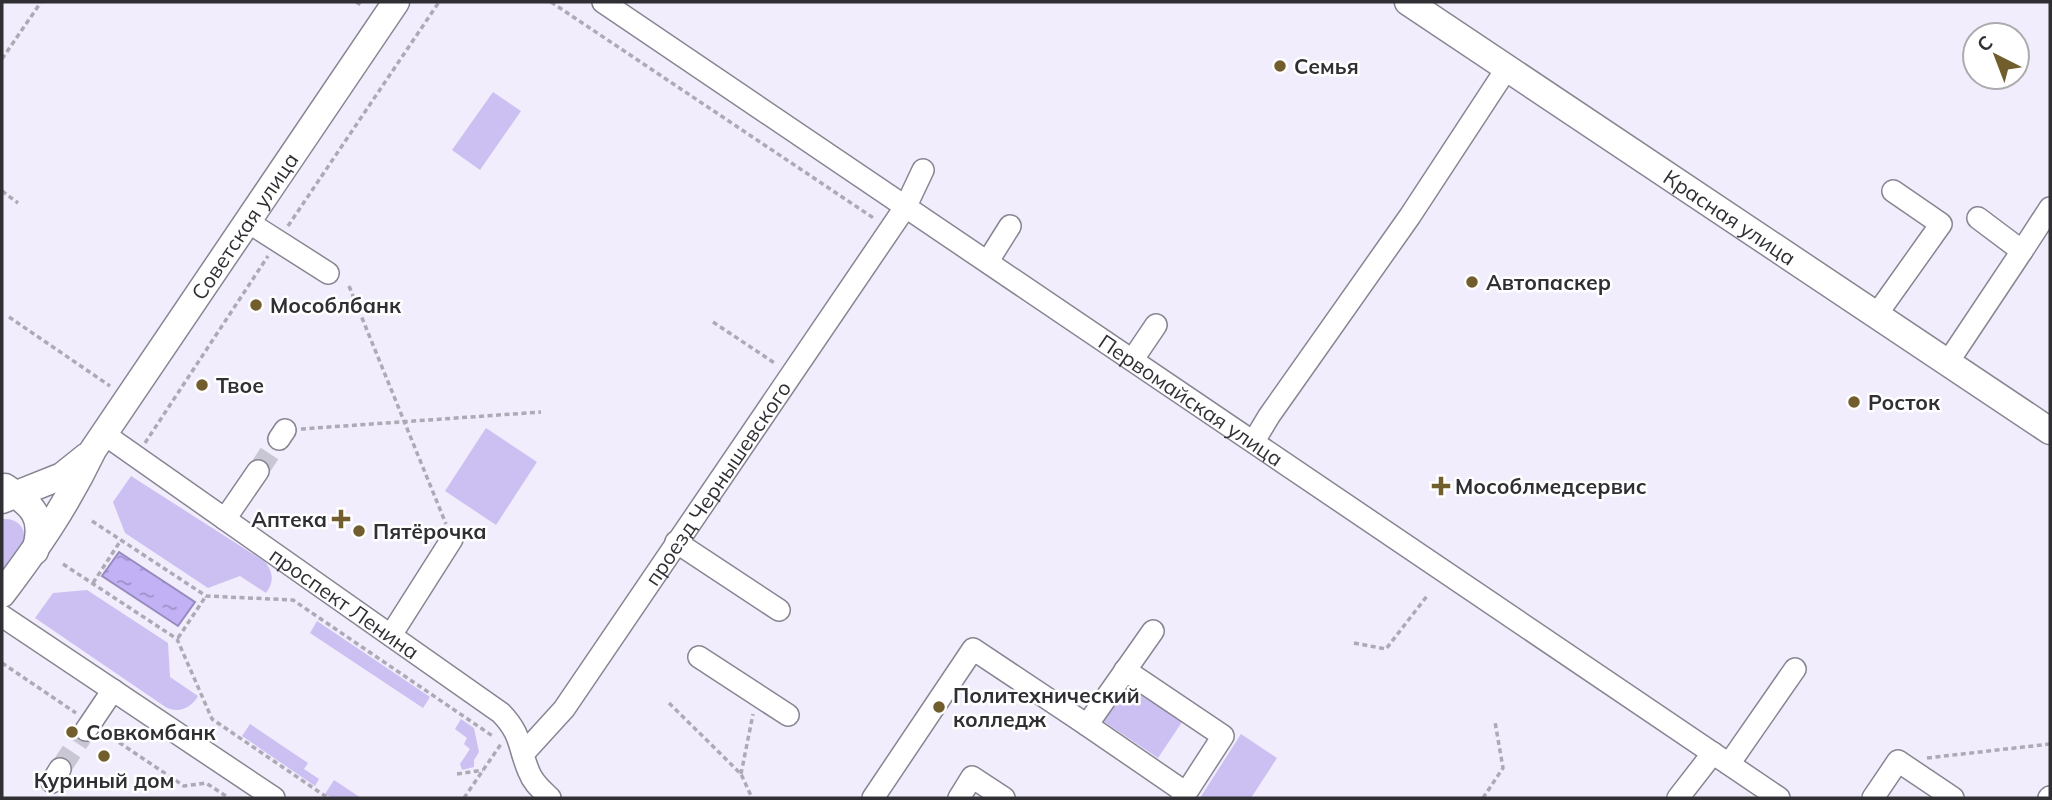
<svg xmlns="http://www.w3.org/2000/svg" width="2052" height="800" viewBox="0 0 2052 800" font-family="Mulish,sans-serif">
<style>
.grass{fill:#ccc0f3}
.water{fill:url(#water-ripples);stroke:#978abc;stroke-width:2}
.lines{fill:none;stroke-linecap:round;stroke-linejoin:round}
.minor-tunnel{stroke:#cac7d4;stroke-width:21;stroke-dasharray:21 10;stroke-linecap:butt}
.minor-casing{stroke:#888592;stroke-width:24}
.major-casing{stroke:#888592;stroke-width:29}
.path{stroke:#adaab6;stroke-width:3.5;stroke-dasharray:5 3.5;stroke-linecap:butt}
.minor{stroke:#fff;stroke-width:21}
.major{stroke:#fff;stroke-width:26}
.poi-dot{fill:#725d2c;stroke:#fff;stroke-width:2.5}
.labels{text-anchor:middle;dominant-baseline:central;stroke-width:5;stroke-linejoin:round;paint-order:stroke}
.poi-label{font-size:21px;font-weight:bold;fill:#302f34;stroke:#fff;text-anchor:start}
.street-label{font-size:21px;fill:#302f34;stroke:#fff}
</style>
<defs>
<pattern id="water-ripples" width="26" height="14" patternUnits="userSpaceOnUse" patternTransform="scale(1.75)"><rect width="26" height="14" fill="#c3b1f6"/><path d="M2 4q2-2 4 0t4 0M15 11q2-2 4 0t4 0" fill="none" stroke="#9f90c8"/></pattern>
</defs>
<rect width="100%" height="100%" fill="#f1edfc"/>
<g class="grass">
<path d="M493,92L521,111L480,170L452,150Z"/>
<path d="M486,428L537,462L496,525L445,491Z"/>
<path d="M131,476L264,561C274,572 274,582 266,593L240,576L208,588L125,533L113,502Z"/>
<path d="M2,519C17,518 25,526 25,541L6,569L2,571Z"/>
<path d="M87,590L168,643L170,677L198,696C191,708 180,713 167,708L35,618L53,593Z"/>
<path d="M317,621L430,697L423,708L310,633Z"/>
<path d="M1125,681L1184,719L1158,758L1100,719Z"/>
<path d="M461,719L474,728L479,752L474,760V767L462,770L460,764L470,749L464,744L467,738L455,729Z"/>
<path d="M250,724L308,763L304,769L319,779L315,786L242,736Z"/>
<path d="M1241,734L1277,758L1251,798H1200Z"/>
<path d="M334,780L361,798H332L325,794Z"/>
</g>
<path class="water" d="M119,552L195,602L178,626L102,576Z"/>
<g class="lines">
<g class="minor-tunnel">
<path d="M258,471L279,439"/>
<path d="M60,769L86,730"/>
</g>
<defs>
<g id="minor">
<path id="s1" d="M603,2L1779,798"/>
<path d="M248,222L328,273"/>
<path d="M2022,251L2050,208"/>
<path d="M988,261L1010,226"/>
<path d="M1877,314L1941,224L1893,191"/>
<path d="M1133,359L1156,325"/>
<path d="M1948,362L2022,251L1978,218"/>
<path id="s2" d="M104,434L501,713C522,735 518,746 529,772C533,783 542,790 550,798"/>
<path d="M279,439L285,430"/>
<path d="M1254,441L1269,416L1410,216L1507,68"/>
<path d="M225,519L258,471"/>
<path d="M676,542L779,610"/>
<path d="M2,616L274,798"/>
<path d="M391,635L452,539"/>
<path d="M699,657L788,715"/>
<path d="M1125,670L1223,736L1186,793"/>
<path d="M1087,725L1186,793L1182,798"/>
<path d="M86,730L113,690"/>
<path id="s3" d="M523,754L564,709L906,206L923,170"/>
<path d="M1729,764L1795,669"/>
<path d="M52,782L60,769"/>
<path d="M873,798L973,649L1087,725L1153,631"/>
<path d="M959,798L972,777L1004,798"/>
<path d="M1678,798L1713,753"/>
<path d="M1873,798L1898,761L1953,798"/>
<path d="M2049,798L2050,797"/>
</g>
<g id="major">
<path id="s4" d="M1408,2L2050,431"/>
<path d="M5,487C32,505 46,516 35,551"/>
<path d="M2,500L62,476L87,456"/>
<path id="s5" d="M2,594C39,545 66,506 93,450L396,2"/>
</g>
</defs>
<use href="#minor" class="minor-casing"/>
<use href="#major" class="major-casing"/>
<g class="path">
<path d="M356,2L363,6"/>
<path d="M551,2L875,219"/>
<path d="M2,59L41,2"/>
<path d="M2,191L18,203"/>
<path d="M288,226L439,2"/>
<path d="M349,286L446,524"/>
<path d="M9,317L110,386"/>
<path d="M713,322L776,364"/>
<path d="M301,429L541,412"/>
<path d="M145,443L268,256"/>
<path d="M92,521L206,596L293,600L494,737"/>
<path d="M63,564L177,639L212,719L328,798"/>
<path d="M93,583L121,540"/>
<path d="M178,638L206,596"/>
<path d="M1354,643L1386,649L1427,596"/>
<path d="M2,663L76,713"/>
<path d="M669,703L741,774L752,798"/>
<path d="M105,733L184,786L206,783L229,798"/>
<path d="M1927,758L2050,744"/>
<path d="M457,774L483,770"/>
<path d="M741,774L753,714"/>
<path d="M464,798L501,744"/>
<path d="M1483,798L1503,768L1495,722"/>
</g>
<use href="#minor" class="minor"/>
<use href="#major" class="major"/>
</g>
<g class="poi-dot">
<circle cx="1280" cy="66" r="7"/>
<circle cx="1472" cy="282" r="7"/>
<circle cx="256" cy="305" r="7"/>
<circle cx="202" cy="385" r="7"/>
<circle cx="1854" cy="402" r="7"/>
<path d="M1437.5 475.5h7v7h7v7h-7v7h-7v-7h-7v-7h7z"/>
<path d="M337.5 508.5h7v7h7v7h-7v7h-7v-7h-7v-7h7z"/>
<circle cx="359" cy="531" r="7"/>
<circle cx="939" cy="707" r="7"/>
<circle cx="72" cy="732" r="7"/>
<circle cx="104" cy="756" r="7"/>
</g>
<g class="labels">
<g class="poi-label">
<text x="1294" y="66">Семья</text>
<text x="1486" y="282">Автопаскер</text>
<text x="270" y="305">Мособлбанк</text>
<text x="216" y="385">Твое</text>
<text x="1868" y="402">Росток</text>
<text x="1455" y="486">Мособлмедсервис</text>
<text x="327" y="519" text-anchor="end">Аптека</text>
<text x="373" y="531">Пятёрочка</text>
<text x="953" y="695">Политехнический<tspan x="953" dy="24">колледж</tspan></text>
<text x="86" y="732">Совкомбанк</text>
<text x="104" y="780" text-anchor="middle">Куриный дом</text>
</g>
<g class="street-label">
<text stroke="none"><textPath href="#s4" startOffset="387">Красная улица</textPath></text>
<text stroke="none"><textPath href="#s5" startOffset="441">Советская улица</textPath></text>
<text stroke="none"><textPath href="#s1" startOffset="710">Первомайская улица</textPath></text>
<text stroke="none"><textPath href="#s3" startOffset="334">проезд Чернышевского</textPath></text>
<text stroke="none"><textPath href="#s2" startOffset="294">проспект Ленина</textPath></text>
</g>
</g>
<rect width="2052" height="800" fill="none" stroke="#302f34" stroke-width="7"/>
<g transform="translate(1996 56) rotate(318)"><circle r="33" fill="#ffffff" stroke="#acacae" stroke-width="2"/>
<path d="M0-5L12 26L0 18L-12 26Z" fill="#725d2c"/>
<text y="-10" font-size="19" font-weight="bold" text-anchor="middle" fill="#302f34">С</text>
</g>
</svg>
